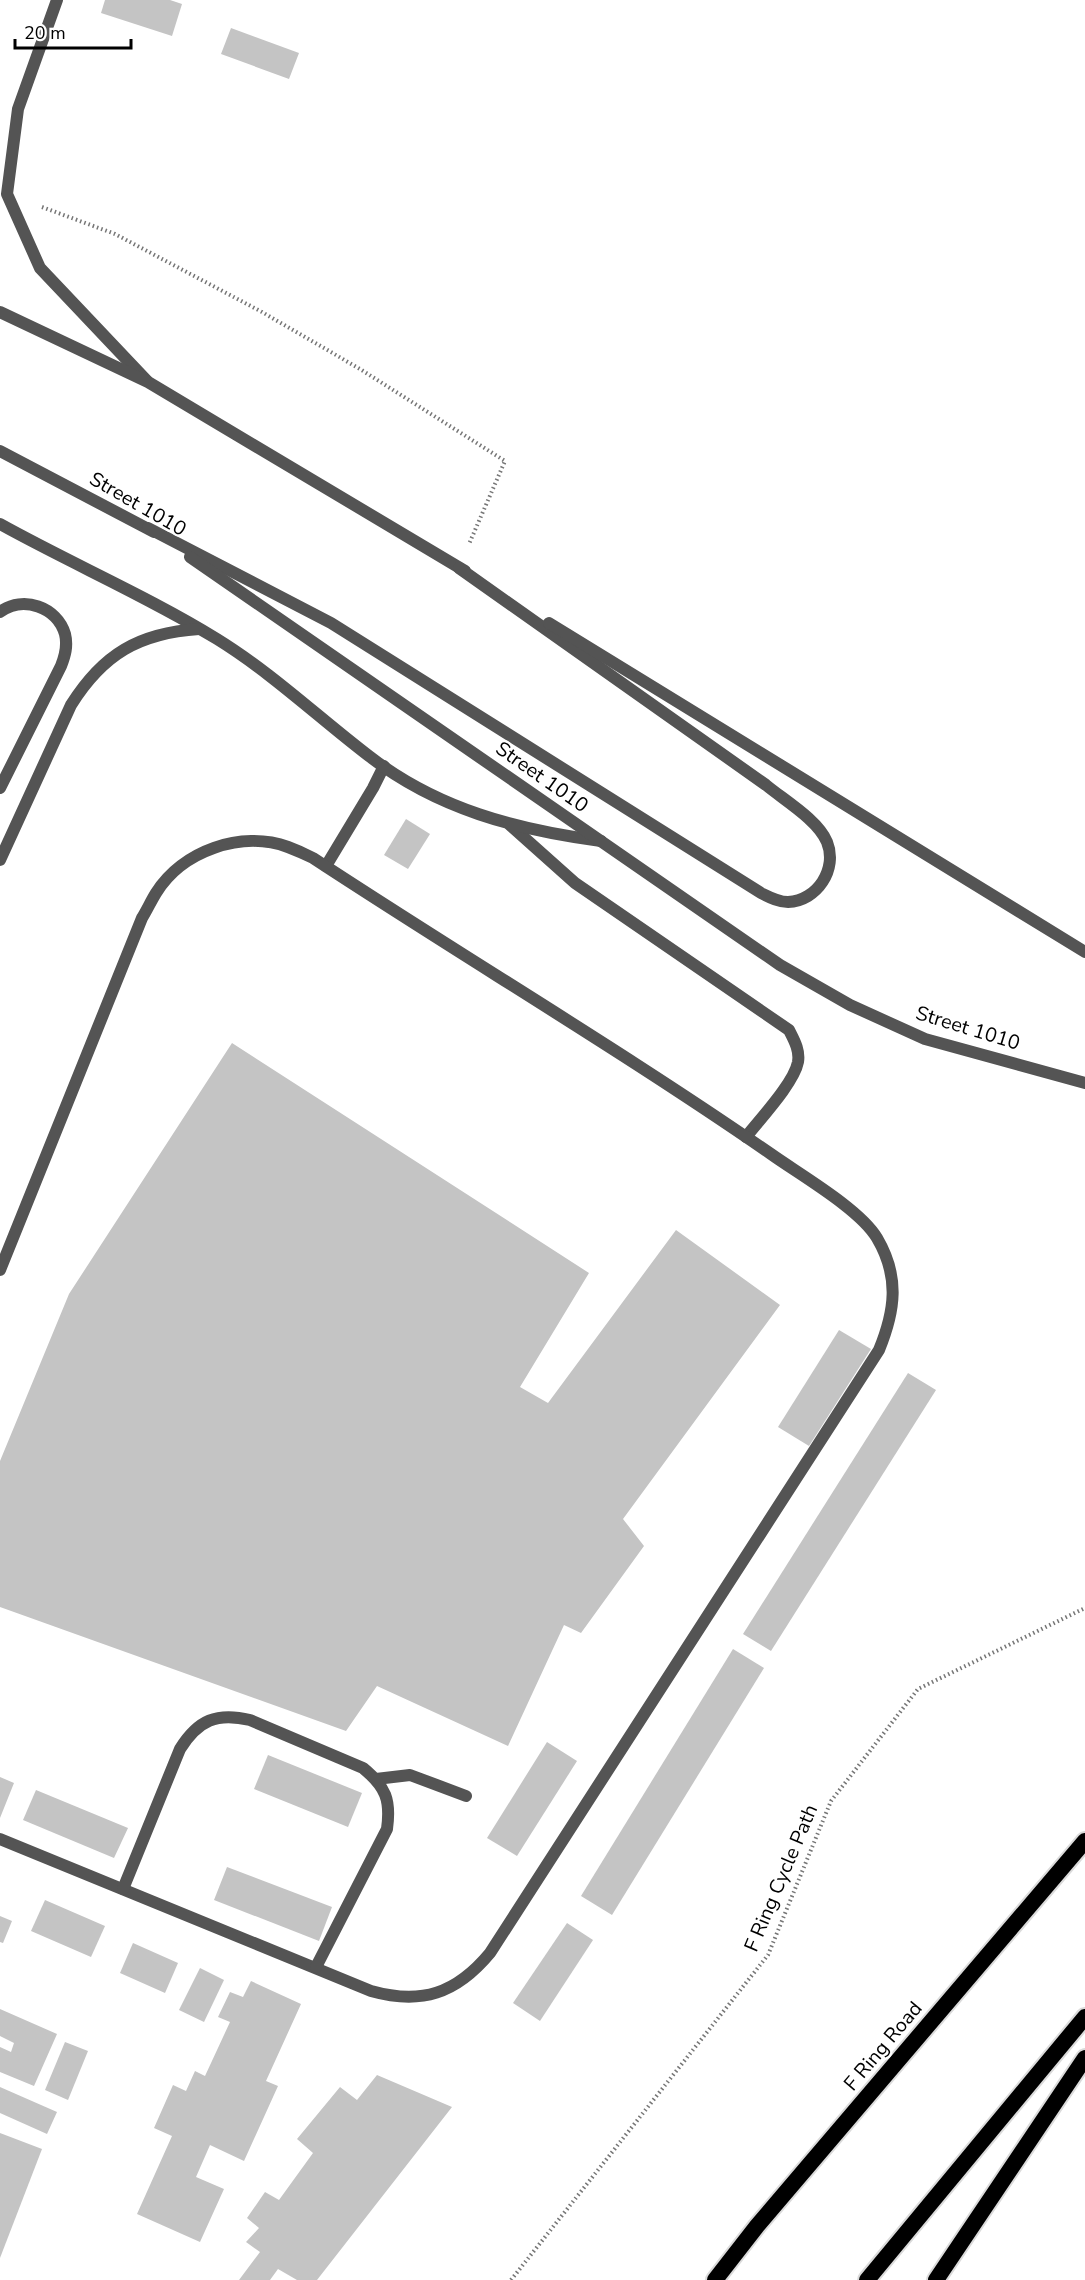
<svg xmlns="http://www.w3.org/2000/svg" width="1085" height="2280" viewBox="0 0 1085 2280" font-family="'Nunito Sans',sans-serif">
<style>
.building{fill:#c4c4c4}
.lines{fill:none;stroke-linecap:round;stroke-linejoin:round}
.trunk-casing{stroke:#dbdbdb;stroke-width:20}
.path{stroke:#767676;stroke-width:4;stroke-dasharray:1.5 3;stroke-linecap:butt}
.service{stroke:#545454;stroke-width:12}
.minor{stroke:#545454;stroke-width:12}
.tertiary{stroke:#545454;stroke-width:12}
.trunk{stroke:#000;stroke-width:16}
.labels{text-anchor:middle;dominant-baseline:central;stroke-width:4.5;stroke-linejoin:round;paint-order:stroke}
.street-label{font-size:20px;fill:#000;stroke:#fff}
</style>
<rect width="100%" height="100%" fill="#fff"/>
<g class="building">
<path d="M105,0H170L182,4L172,36L101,13Z"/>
<path d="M231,28L299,53L289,79L221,54Z"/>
<path d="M406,819L430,834L408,869L384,855Z"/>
<path d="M232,1043L589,1273L520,1387L548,1403L676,1230L780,1305L623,1519L644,1546L581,1633L564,1625L508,1746L377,1686L346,1731L0,1607V1461L69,1294Z"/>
<path d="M839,1330L871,1349L809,1446L778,1427Z"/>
<path d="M908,1373L936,1390L771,1651L743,1634Z"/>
<path d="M733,1649L764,1668L612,1915L581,1896Z"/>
<path d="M547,1742L577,1761L517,1856L487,1838Z"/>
<path d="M268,1755L362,1793L348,1827L254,1789Z"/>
<path d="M0,1777L14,1783L0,1818Z"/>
<path d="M36,1790L128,1828L114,1858L23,1820Z"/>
<path d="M227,1867L332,1907L319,1941L214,1900Z"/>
<path d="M45,1900L105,1926L91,1957L31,1931Z"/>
<path d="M0,1916L12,1921L3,1943L0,1942Z"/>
<path d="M567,1923L593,1940L540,2021L513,2003Z"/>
<path d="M133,1943L178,1963L165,1993L120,1973Z"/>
<path d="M200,1968L224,1980L204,2022L179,2010Z"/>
<path d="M251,1981L301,2004L266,2081L278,2086L244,2161L210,2145L196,2177L224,2189L200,2242L137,2214L172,2136L154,2128L173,2085L186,2091L195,2071L205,2076L230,2022L218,2017L230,1992L243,1997Z"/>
<path d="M0,2009L57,2034L34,2086L0,2072V2047L11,2052L14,2043L0,2036Z"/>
<path d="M65,2042L88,2051L68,2100L45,2090Z"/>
<path d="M377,2075L452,2107L317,2280H297L278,2269L270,2280H239L260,2252L246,2242L259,2228L247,2218L265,2192L279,2200L313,2153L297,2139L340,2087L357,2100Z"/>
<path d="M0,2087L57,2112L47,2134L0,2113Z"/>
<path d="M0,2133L42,2149L0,2258Z"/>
</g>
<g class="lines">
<defs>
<g id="trunk">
<path d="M715,2280L757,2226L1085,1841"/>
<path d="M867,2280L1085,2017"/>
<path d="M936,2280L1085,2058"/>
</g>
</defs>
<use href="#trunk" class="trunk-casing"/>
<g class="path">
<path d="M42,207L115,234L262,312L360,369L505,461L469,544"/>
<path d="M511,2280L768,1955L831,1801L918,1689L1085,1608"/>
</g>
<g class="service">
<path d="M510,825L575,883L789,1030C794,1040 800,1050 798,1062C794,1083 760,1119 746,1137"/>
<path d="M326,866L373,788L384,766"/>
<path d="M0,1270L142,918C147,910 151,901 156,893C182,851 241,830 288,847C296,850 305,854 313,858C465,958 622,1051 771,1154C799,1174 860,1209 877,1238C900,1277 895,1311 879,1350L490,1953C456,1994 421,2005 371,1991L0,1839"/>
<path d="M376,1779L410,1775L466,1796"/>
<path d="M123,1889L180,1749C198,1720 217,1712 250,1720L363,1768C386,1787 391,1800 387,1829L316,1967"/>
</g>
<g class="minor">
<path d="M57,0L18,109L7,194L40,268L147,381"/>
<path d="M0,524C72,564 147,596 217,639C272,673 318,717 369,756C437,809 517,830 601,841"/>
<path d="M0,612C23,595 57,607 65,634C68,646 65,656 61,666L0,788"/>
<path d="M0,860L71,705C103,654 139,633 199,629"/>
</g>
<g class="tertiary">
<path d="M0,312L148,382L465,571"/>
<path d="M0,451L154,532"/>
<path d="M148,528L331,623L761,893C769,897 778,902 788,902C817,901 838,869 827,842C818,820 784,800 766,785L459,568"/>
<path d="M190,557L780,965L850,1005L925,1039L1085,1083"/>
<path d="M549,623L1085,952"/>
</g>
<use href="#trunk" class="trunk"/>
</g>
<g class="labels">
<g class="street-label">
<text transform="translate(138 504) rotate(30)">Street 1010</text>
<text transform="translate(542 777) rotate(35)">Street 1010</text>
<text transform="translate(968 1028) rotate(17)">Street 1010</text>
<text transform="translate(781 1878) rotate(-67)">F Ring Cycle Path</text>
<text transform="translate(883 2046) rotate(-50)">F Ring Road</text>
</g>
</g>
<path d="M15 39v9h116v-9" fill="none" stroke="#000000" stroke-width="3"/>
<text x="24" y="39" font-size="18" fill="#000000" stroke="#ffffff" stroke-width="4.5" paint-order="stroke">20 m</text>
</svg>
